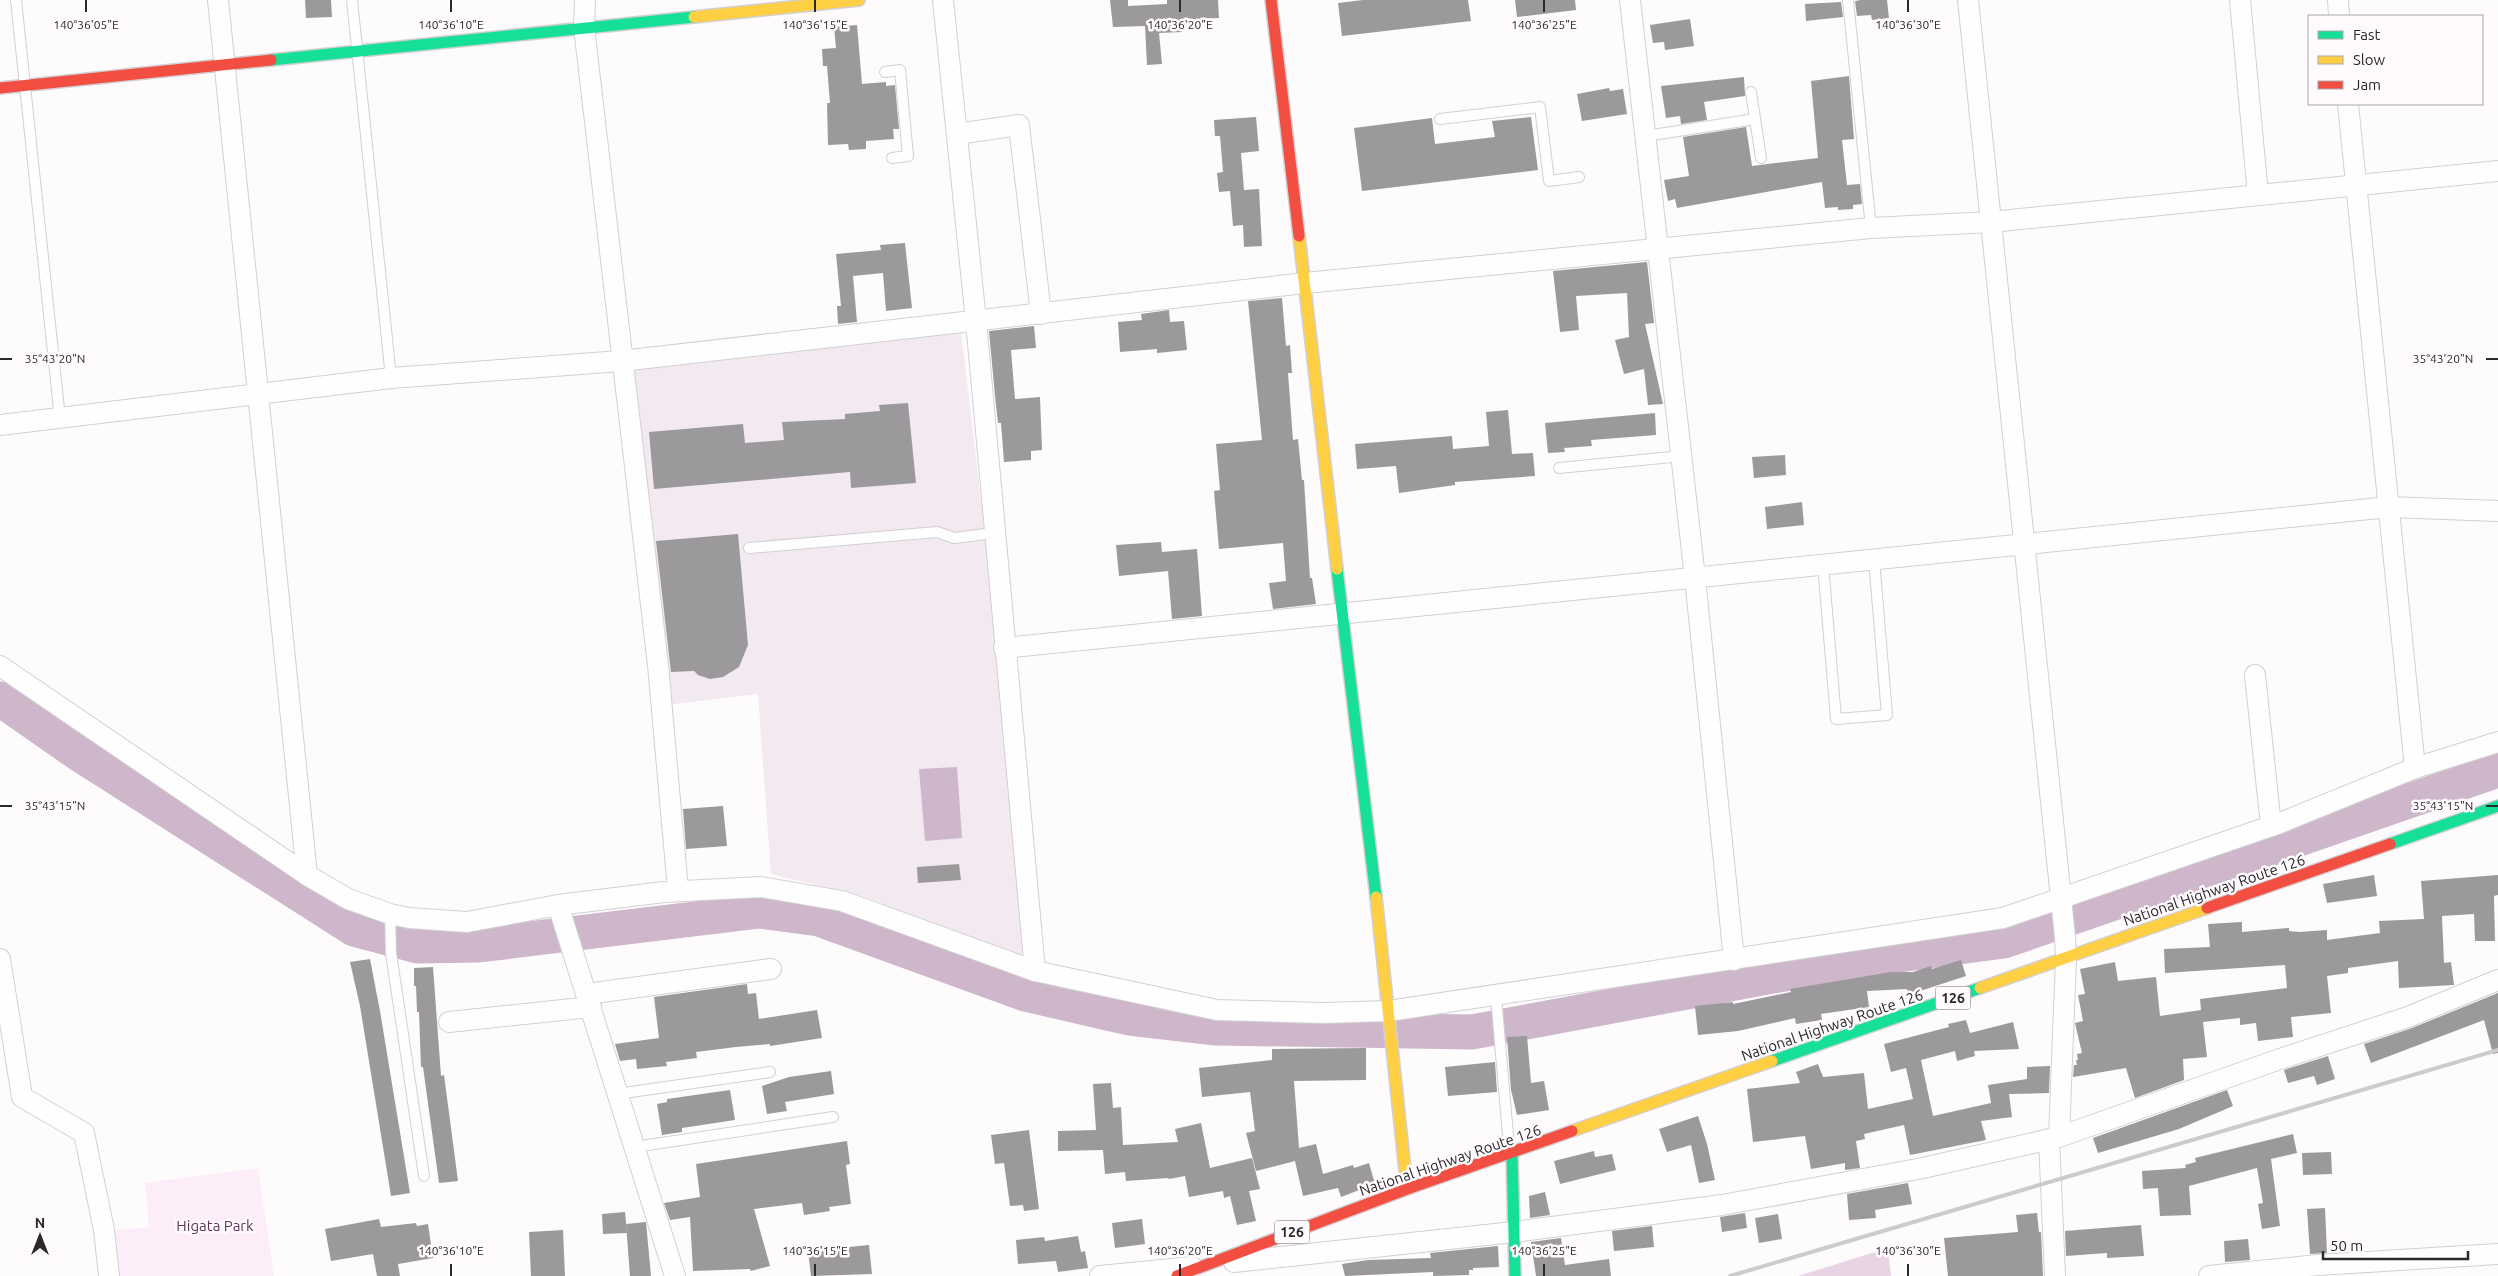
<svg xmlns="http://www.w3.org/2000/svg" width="2498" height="1276" viewBox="0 0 2498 1276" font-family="Ubuntu,sans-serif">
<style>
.built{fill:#f2eaf0}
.green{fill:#fcedf9}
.forest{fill:#e9d4e5}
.water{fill:#cfb7cb}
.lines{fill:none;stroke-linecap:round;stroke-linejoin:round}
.river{stroke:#cfb7cb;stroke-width:35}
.building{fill:#9b999b}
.lane-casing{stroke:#d2d0d2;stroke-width:12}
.street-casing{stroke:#d2d0d2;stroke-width:22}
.fast-casing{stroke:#d2d0d2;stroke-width:14}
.slow-casing{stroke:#d2d0d2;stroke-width:14}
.jam-casing{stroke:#d2d0d2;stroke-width:14}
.lane{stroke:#fffeff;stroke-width:10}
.street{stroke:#fffeff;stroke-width:20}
.fast{stroke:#16e098;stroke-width:11}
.slow{stroke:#ffcf43;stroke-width:11}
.jam{stroke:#f24e42;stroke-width:11}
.rail{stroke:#cdcbcd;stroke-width:4}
.ticks{fill:none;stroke:#2b292b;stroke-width:2}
.labels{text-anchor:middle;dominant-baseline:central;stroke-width:5;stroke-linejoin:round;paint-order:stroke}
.shield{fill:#fffafe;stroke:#6b686a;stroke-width:1}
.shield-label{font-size:14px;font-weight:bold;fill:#2b292b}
.street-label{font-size:15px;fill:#2b292b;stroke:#fffafe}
.park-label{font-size:15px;fill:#60345a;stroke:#fffafe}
.ticks-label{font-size:12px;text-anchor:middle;fill:#2b292b;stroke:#fffafe;stroke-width:5;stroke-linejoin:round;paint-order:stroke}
</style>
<rect width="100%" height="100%" fill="#fefbfd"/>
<path class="built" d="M961,331L985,534L1025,946L1024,953L1014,957L862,896L771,874L758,694L666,705L632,367Z"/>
<path class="green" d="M258,1168L274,1276H113L108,1230L149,1228L145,1183Z"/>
<path class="forest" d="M1888,1248L1891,1276H1798Z"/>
<path class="water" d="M957,767L962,838L925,841L919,769Z"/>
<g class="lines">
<path class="river" d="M0,699L79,754L354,929L418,946L479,945L760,911L819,919L1025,994L1129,1018L1216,1028L1472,1032L1854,961L2004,941L2498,770"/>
</g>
<g class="building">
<path d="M305,0H331L332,17L306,18Z"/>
<path d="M1110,0H1128V6L1167,4V0H1218L1219,18L1181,20L1182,32L1159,33L1162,64L1147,65L1145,26L1113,27Z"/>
<path d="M1363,0H1468L1471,21L1342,36L1338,3Z"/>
<path d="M1515,0H1575L1576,10L1517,17Z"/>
<path d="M1861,0H1887L1889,18L1872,20L1871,15L1857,16L1855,1Z"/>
<path d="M1841,2L1843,17L1806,21L1805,4Z"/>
<path d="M1690,19L1694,46L1665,50L1664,42L1653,43L1650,25Z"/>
<path d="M857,25L862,84L886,82V86L895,85L899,129H893L894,139L866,141V149L849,150L848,144L828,145L827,103H830L827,66H823L822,49L836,48L834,27Z"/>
<path d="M1849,76L1854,139L1842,140L1847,185L1860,184L1862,204L1853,205V209L1838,210V207L1825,208L1822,182L1677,208L1675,199L1668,201L1664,180L1689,176L1683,137L1746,127L1752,166L1818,158L1811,81Z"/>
<path d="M1744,77L1745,96L1704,102L1707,120L1681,124L1680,116L1666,118L1661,86Z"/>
<path d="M1609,88L1610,91L1623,89L1627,114L1582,121L1577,94Z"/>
<path d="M1256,117L1259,151L1241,153L1244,190L1259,189L1262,246L1244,247L1243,225L1233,226L1230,191L1219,192L1217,173L1223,172L1220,136H1215L1214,120Z"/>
<path d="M1531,117L1538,170L1362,191L1354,128L1432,118L1435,144L1495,137L1492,121Z"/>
<path d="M905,243L912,308L886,311L883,273L853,276L857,322L838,324L837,306H841L836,254L881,250L880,245Z"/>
<path d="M1647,262L1654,323L1645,324L1663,404L1648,405L1644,369L1624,374L1615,340L1629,337L1627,293L1576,296L1579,330L1560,332L1553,271Z"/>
<path d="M1282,298L1286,346L1290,345L1292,373H1288L1293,440L1298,439L1302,480H1304L1310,578H1312L1316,604L1273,609L1269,583L1286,581L1283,543L1219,549L1214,491L1220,490L1216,444L1262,440L1248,301Z"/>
<path d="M1169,310L1170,322L1184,321L1187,350L1157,353V349L1120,352L1118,322L1142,320L1141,314Z"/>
<path d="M1034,326L1036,348L1011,350L1015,399L1040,397L1042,450L1031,451V460L1004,462L1001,423H998L995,396L989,331Z"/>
<path d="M908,403L916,483L851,488L850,472L654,489L649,432L743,424L745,443L784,440L782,422L845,419V414L880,411L879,405Z"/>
<path d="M1508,410L1512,454L1533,453L1535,476L1455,482V485L1399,493L1396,466L1357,469L1355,444L1452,436L1453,449L1489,446L1486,412Z"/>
<path d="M1655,413L1656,435L1591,440L1592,446L1564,448L1565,452L1548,453L1545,423Z"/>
<path d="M1785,455L1786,475L1754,478L1752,457Z"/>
<path d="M1802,502L1804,525L1767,529L1765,507Z"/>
<path d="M738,534L748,645L739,667L723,677L710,679L698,675L694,671L671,672L656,541Z"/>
<path d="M1161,542L1162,552L1197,549L1202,616L1172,619L1168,571L1119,576L1116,545Z"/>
<path d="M723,806L727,846L686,849L683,809Z"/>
<path d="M959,864L961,880L918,883L917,867Z"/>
<path d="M2374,875L2377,896L2327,903L2323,884Z"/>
<path d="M2498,875V895L2494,896L2495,941H2475L2474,914L2442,916L2444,963L2451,962L2454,985L2399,988L2398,961L2348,968V973L2327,976L2331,1013L2291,1017L2293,1037L2258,1041L2256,1023L2240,1025V1018L2203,1022L2207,1057L2183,1059L2184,1080L2135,1098L2126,1068L2073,1077L2074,1065H2077L2076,1060H2078L2077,1054L2082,1053L2075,1023L2083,1021L2078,995L2085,994L2080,969L2115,962L2118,981L2156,977L2160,1016L2201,1010L2200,999L2287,988L2285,965L2165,973L2164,949L2210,947L2208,924L2242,922V932L2289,928V931L2299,932L2327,930V940L2380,933L2379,921L2424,919L2421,881Z"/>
<path d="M370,959L380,1011L410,1193L391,1196L360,1006L350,962Z"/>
<path d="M1961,960L1966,976L1908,995L1907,989L1867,991L1869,1007L1821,1014L1822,1020L1796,1024L1795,1018L1738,1031L1698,1035L1695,1006L1733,1002V1004L1791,992L1790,989L1891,972H1913L1931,966L1932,969Z"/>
<path d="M433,967L441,1076L444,1075L458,1181L439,1183L423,1067H421L419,1012H417L416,986H414V968Z"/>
<path d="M747,984L748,994L756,993L759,1019L817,1010L822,1038L770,1046V1044L736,1047L696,1052L697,1058L666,1062L667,1066L637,1069L636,1059L620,1061L615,1044L659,1038L654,997Z"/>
<path d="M2498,993V1053L2493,1054L2484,1020L2371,1063L2364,1044L2412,1028Z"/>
<path d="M1966,1020L1970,1033L2013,1022L2019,1049L1974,1051L1975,1056L1957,1061L1955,1051L1921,1060L1933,1116L1991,1103L1988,1085L2027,1079V1067L2050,1066L2049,1093L2009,1094L2012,1117L1981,1121L1986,1140L1910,1155L1904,1125L1864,1134L1865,1139L1856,1141L1860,1168L1845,1170V1163L1811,1169L1805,1136L1753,1142L1747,1089L1800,1083L1796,1072L1818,1064L1823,1077L1864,1073L1868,1109L1913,1099L1906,1068L1891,1072L1884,1044L1949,1027L1948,1024Z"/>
<path d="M1527,1036L1531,1083L1544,1081L1549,1110L1517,1115L1511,1090L1507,1037Z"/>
<path d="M1366,1048V1080L1294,1081L1299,1148L1316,1144L1323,1174L1353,1165L1354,1168L1369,1163L1375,1184L1341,1197L1338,1188L1303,1196L1295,1161L1256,1171L1246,1133L1255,1131L1250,1092L1202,1097L1199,1068L1272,1060V1049Z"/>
<path d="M2328,1056L2335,1079L2317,1085L2314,1076L2288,1083L2284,1070Z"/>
<path d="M1495,1062L1497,1092L1448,1096L1445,1067Z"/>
<path d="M831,1071L834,1094L785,1102L787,1111L767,1114L762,1086L789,1077Z"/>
<path d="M1111,1083L1113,1108L1121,1107L1123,1145L1178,1142L1175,1129L1201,1123L1210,1168L1252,1158L1260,1189L1249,1191L1256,1221L1237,1225L1230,1196L1224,1198L1223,1191L1189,1197L1185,1176L1169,1179L1168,1178L1126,1181L1125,1172L1105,1174L1103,1150L1058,1151V1131L1096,1130L1093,1084Z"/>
<path d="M730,1090L735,1120L682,1128V1132L662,1135L657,1104L667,1102V1099Z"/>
<path d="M2227,1090L2233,1106L2179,1129L2098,1153L2093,1138Z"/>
<path d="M1698,1116L1707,1144L1715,1180L1699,1183L1691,1145L1667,1152L1659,1129Z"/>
<path d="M1029,1130L1039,1209L1024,1211L1023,1205L1010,1206L1004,1163L995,1164L991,1135Z"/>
<path d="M2293,1134L2297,1153L2271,1159L2280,1226L2262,1229L2258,1204L2263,1203L2257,1168L2189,1186L2191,1215L2160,1216L2158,1188L2143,1189L2142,1171L2186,1168L2185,1165L2196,1162L2195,1158Z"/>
<path d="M847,1141L850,1164L846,1165L851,1204L829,1207L830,1211L804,1215L802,1203L754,1209L770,1266L751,1271L750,1269L693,1271L690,1217L670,1220L664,1203L700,1197L696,1164Z"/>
<path d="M1594,1151L1595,1157L1612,1154L1616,1170L1560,1184L1554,1161Z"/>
<path d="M2331,1152L2332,1174L2303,1175L2302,1153Z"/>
<path d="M1908,1183L1912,1204L1875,1210L1876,1218L1849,1220L1847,1194Z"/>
<path d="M1545,1192L1550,1215L1530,1218L1529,1196Z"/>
<path d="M2325,1208L2327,1253L2310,1254L2307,1209Z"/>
<path d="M625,1212L627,1233L603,1234L602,1214Z"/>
<path d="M1745,1213L1747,1228L1722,1232L1720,1217Z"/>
<path d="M2037,1213L2039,1232H2041L2043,1276H1948L1944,1238L2018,1232L2016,1215Z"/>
<path d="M1778,1214L1782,1239L1759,1243L1755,1218Z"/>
<path d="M379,1219L381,1227L416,1223L417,1226L428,1224L433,1258L398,1264L400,1276H377L373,1254L331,1261L325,1229Z"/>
<path d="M1142,1219L1145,1244L1115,1248L1112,1223Z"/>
<path d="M646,1222L651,1276H630L626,1224Z"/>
<path d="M2141,1225L2144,1256L2107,1258V1253L2066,1256L2065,1231Z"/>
<path d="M1652,1226L1654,1247L1614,1251L1612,1231Z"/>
<path d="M563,1230L565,1276H531L529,1232Z"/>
<path d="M1078,1236L1081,1252L1085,1251L1088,1268L1058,1272L1056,1261L1018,1264L1016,1240L1044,1237L1045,1241Z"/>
<path d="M1561,1238L1565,1265L1609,1259L1611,1276H1536L1531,1242Z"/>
<path d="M2248,1239L2250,1260L2225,1262L2224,1241Z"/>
<path d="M869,1245L872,1274L811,1276L808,1251Z"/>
<path d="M1498,1246L1499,1267L1473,1268V1270H1469V1275L1433,1276V1272L1345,1276L1342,1264L1368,1260L1431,1258L1430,1253Z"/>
</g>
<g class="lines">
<defs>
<g id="lane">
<path d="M16,0L60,419"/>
<path d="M352,0L391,378"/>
<path d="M1848,0L1871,228"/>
<path d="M885,72L900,70L908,156L892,158"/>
<path d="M1751,92L1761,158"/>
<path d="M1440,119L1540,107L1549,181L1579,177"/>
<path d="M1646,136L1755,119"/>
<path d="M1559,468L1682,456"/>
<path d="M749,548L937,532L954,538L994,533"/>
<path d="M1823,564L1836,719L1887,715L1874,559"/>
<path d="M390,914L391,953L424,1176"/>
<path d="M1496,996L1508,1135L1512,1152"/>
<path d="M617,1094L770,1072"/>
<path d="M635,1147L833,1117"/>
</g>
<g id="street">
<path d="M218,0L307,875"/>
<path d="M585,0L584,27L658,665L678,890"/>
<path d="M943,0L976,321L1035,971"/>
<path d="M1630,0L1695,578L1734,960"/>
<path d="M1968,0L2065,937L2066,958L2059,1137"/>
<path d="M2240,0L2258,195"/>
<path d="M2338,0L2339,16"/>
<path d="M2348,104L2415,768"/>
<path d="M957,134L1019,125L1041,314"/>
<path d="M0,425L391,378L621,361L1305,283L1871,228L1991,222L2498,171"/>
<path d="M1004,648L2389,507L2498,511"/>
<path d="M0,666L307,875L348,899L390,914L409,918L467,922L558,905L664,892L761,887L842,901L1035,971L1217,1010L1323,1013L1389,1011L2003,918L2280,823L2415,768L2498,742"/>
<path d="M2255,675L2271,826"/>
<path d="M558,905L675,1276"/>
<path d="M0,959L22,1097L84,1133L104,1230L109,1276"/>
<path d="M587,994L771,969"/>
<path d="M449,1022L591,1007"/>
<path d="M2049,1139L2055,1276"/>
<path d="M1234,1262L1514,1232L1722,1205L1923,1168L2059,1137L2280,1059L2408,1017L2498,980"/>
<path d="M1100,1276L1192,1267"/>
<path d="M2209,1276L2318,1265L2498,1254"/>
</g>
<g id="fast">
<path d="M271,60L694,17"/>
<path d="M1337,569L1376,897"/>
<path d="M2390,844L2498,806"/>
<path d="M1772,1061L1980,988"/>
<path d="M1512,1154L1515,1276"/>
</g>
<g id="slow">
<path d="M694,17L859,0"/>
<path d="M1299,236L1337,569"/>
<path d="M1376,897L1407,1189"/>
<path d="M1980,988L2207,908"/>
<path d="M1572,1131L1772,1061"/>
</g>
<g id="jam">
<path d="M1271,0L1299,236"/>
<path d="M0,88L271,60"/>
<path d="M2207,908L2390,844"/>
<path d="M1177,1276L1407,1189L1572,1131"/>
</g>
</defs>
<use href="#lane" class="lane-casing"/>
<use href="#street" class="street-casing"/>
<use href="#fast" class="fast-casing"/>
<use href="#slow" class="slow-casing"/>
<use href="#jam" class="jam-casing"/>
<use href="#lane" class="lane"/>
<use href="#street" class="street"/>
<use href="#fast" class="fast"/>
<use href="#slow" class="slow"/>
<use href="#jam" class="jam"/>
<path class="rail" d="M1730,1276L2498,1050"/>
</g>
<path class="ticks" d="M86,0V12M451,0V12M815,0V12M1180,0V12M1544,0V12M1908,0V12M0,359H12M2486,359H2498M0,806H12M2486,806H2498M451,1264V1276M815,1264V1276M1180,1264V1276M1544,1264V1276M1908,1264V1276"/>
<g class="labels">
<g class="shield">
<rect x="1935.5" y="986.5" width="35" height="23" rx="4"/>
<rect x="1274.5" y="1220.5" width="35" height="23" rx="4"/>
</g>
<g class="shield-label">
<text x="1953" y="998">126</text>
<text x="1292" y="1232">126</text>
</g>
<g class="street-label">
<text transform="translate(2214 890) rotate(-19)">National Highway Route 126</text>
<text transform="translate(1832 1025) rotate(-19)">National Highway Route 126</text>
<text transform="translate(1450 1160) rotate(-19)">National Highway Route 126</text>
</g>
<g class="park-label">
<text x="215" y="1225">Higata Park</text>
</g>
</g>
<g class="ticks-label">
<text x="86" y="29">140°36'05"E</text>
<text x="451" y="29">140°36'10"E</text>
<text x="815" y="29">140°36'15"E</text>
<text x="1180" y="29">140°36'20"E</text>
<text x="1544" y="29">140°36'25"E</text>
<text x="1908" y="29">140°36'30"E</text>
<text x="55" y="363">35°43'20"N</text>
<text x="2443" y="363">35°43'20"N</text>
<text x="55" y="810">35°43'15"N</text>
<text x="2443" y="810">35°43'15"N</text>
<text x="451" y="1255">140°36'10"E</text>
<text x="815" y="1255">140°36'15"E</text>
<text x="1180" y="1255">140°36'20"E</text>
<text x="1544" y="1255">140°36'25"E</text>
<text x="1908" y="1255">140°36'30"E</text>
</g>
<rect x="2308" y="15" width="175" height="90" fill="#fffafe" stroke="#aaa6aa"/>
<rect x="2318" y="31" width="25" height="8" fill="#16e098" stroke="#aaa6aa"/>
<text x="2353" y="40" font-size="15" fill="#2b292b">Fast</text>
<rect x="2318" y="56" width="25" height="8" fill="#ffcf43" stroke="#aaa6aa"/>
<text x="2353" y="65" font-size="15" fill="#2b292b">Slow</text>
<rect x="2318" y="81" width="25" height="8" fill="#f24e42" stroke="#aaa6aa"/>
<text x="2353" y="90" font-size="15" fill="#2b292b">Jam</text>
<g transform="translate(40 1236)" stroke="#fffafe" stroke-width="4" paint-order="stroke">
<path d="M0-4L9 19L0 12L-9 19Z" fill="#2b292b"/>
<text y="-8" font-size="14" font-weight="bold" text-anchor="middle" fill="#2b292b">N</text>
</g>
<path d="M2323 1251v8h145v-8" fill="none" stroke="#2b292b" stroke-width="2.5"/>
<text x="2330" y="1251" font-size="15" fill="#2b292b" stroke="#fffafe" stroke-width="4" paint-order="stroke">50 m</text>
</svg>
